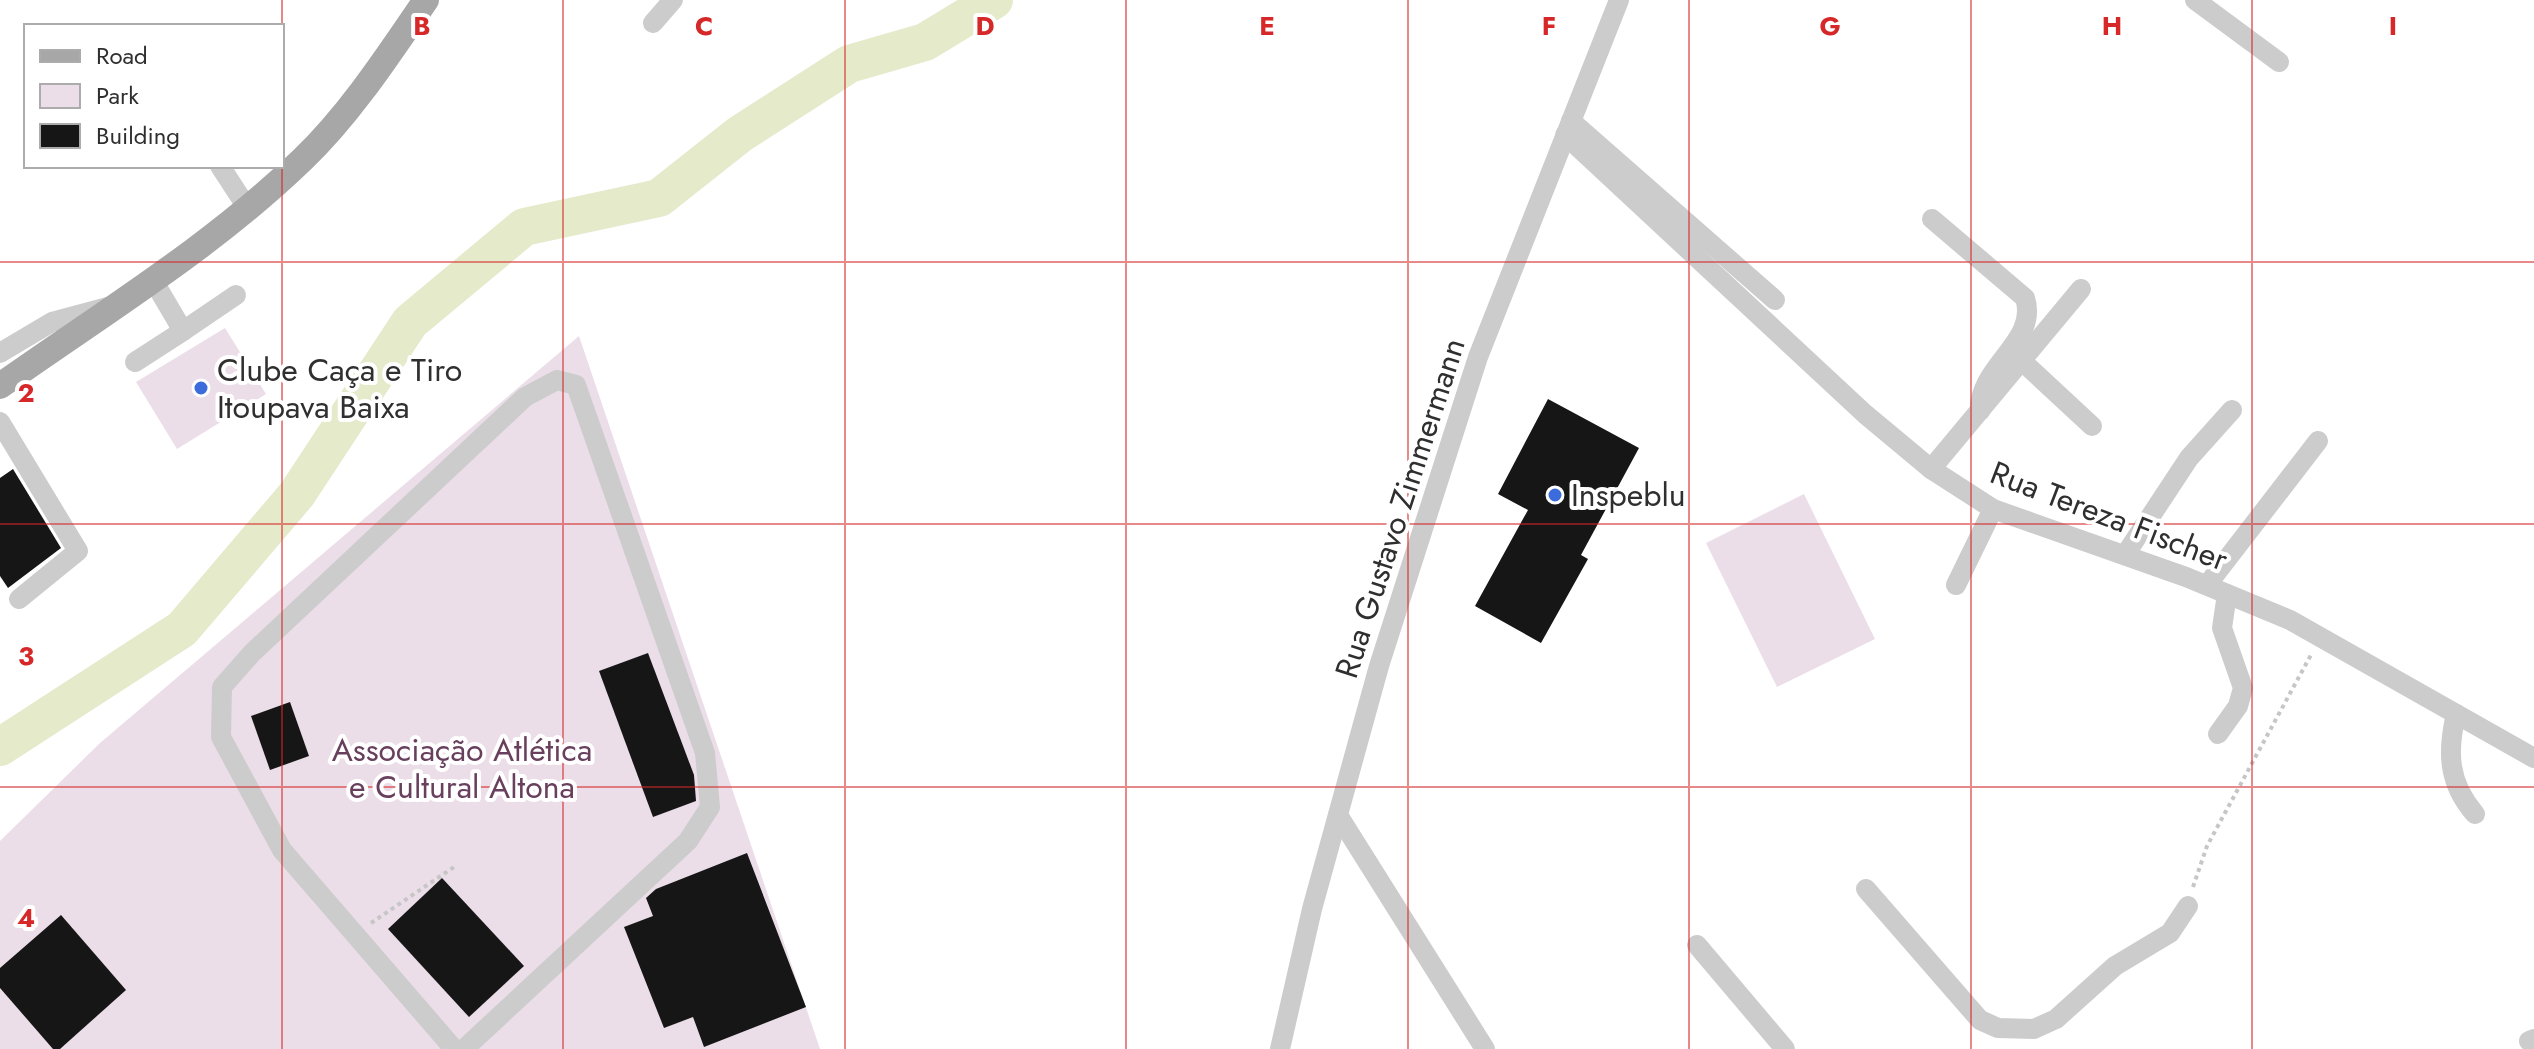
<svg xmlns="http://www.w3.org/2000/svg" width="2534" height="1049" viewBox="0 0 2534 1049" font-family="Jost,sans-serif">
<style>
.green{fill:#ebdee8}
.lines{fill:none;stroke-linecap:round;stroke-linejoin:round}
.river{stroke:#e5eacb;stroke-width:38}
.building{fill:#161616}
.path{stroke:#c6c6c6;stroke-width:4;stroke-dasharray:4 4;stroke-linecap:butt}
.minor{stroke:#ccc;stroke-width:20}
.major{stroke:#a7a7a7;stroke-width:26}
.grid{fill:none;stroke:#d62828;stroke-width:2;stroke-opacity:0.55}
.poi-dot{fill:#3c6cdb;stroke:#fff;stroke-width:3}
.labels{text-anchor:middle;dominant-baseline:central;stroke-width:8;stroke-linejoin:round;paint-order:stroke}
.poi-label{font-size:32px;fill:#2f2f2f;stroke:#fff;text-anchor:start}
.street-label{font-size:32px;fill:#2f2f2f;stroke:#fff}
.park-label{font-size:32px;fill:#683f5c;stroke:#fff}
.grid-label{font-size:26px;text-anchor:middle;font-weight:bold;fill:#d62828;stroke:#fff;stroke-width:8;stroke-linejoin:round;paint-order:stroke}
</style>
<rect width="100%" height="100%" fill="#fff"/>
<g class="green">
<path d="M225,328L266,394L177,449L136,382Z"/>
<path d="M579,336L820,1049H0V841L100,743Z"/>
<path d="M1804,494L1875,639L1777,687L1706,543Z"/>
</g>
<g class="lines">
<path class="river" d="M0,747L182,629L297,494L410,322L524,227L659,198L740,134L849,64L925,42L994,0"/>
</g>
<g class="building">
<path d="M1548,399L1639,448L1581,555L1588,559L1541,643L1475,606L1528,510L1498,494Z"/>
<path d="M13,469L61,548L8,588L0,576V478Z"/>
<path d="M648,653L694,775L696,801L653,817L599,671Z"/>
<path d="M290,702L309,756L270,770L251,716Z"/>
<path d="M747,853L806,1007L704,1047L693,1017L664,1028L624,927L653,916L646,898L656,889Z"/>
<path d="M442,878L524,966L469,1017L388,929Z"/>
<path d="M61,915L126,990L60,1049H53L0,988V968Z"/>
</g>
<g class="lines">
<g class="path">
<path d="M2193,887L2207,846L2312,653"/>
<path d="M371,923L454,867"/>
</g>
<g class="minor">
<path d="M2195,0L2279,62"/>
<path d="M653,23L673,0"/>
<path d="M1571,121L1775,300"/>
<path d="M1565,135L1865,414L1931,469L1993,509L2186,577L2290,620L2534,758"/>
<path d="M220,166L248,209"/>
<path d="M1932,219L2025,298C2039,342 1978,366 1980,411"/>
<path d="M153,280L183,331L236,295"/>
<path d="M0,353L52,322L108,307"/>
<path d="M2022,361L2092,426"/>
<path d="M135,362L183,331"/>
<path d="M0,422L78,551L19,599"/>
<path d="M1931,469L2081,289"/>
<path d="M2125,555L2189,458L2232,410"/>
<path d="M1956,585L1993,509"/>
<path d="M2207,585L2318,441"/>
<path d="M2456,714C2447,752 2448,783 2475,814"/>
<path d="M2218,734L2238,706L2243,688L2222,628L2227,594"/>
<path d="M1338,815L1485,1049"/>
<path d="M1866,889L1980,1020L1998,1028L2034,1029L2056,1019L2115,966L2170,933L2188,906"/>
<path d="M1697,945L1785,1049"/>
<path d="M2529,1041L2534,1039"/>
<path d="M454,1049L282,850L221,737L222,687L252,653L525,397L557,380L576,385L705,753L710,807L688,841L464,1049"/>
<path d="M1280,1049L1312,909L1379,666L1478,357L1619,0"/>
</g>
<path class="major" d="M0,386C103,313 212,247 303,159C350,114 389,54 426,0"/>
</g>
<path class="grid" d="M282,0V26M563,0V1049M845,0V1049M1126,0V1049M1408,0V1049M1689,0V1049M1971,0V1049M2252,0V1049M282,166V1049M0,262H2534M0,524H2534M0,787H2534"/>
<g class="poi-dot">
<circle cx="201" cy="388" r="8"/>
<circle cx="1555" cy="495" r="8"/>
</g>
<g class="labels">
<g class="poi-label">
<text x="217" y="370">Clube Caça e Tiro<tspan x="217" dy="37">Itoupava Baixa</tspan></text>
<text x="1571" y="495">Inspeblu</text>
</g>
<g class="street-label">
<text transform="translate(1400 508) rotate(-72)">Rua Gustavo Zimmermann</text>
<text transform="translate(2109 516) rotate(21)">Rua Tereza Fischer</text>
</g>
<g class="park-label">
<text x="462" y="750">Associação Atlética<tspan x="462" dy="37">e Cultural Altona</tspan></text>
</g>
</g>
<g class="grid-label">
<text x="422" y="35">B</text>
<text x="704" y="35">C</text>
<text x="985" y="35">D</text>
<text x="1267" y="35">E</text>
<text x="1549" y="35">F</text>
<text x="1830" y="35">G</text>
<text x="2112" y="35">H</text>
<text x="2393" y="35">I</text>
<text x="26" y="402">2</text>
<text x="26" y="665">3</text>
<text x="26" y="927">4</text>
</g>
<rect x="24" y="24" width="260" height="144" fill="#ffffff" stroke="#acacac" stroke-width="2"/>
<rect x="40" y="50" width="40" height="12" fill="#a7a7a7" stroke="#acacac" stroke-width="2"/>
<text x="96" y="64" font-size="24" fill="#2f2f2f">Road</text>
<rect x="40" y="84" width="40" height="24" fill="#ebdee8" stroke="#acacac" stroke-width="2"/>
<text x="96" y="104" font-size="24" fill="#2f2f2f">Park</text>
<rect x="40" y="124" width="40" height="24" fill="#161616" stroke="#acacac" stroke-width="2"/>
<text x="96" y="144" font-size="24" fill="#2f2f2f">Building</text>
</svg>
